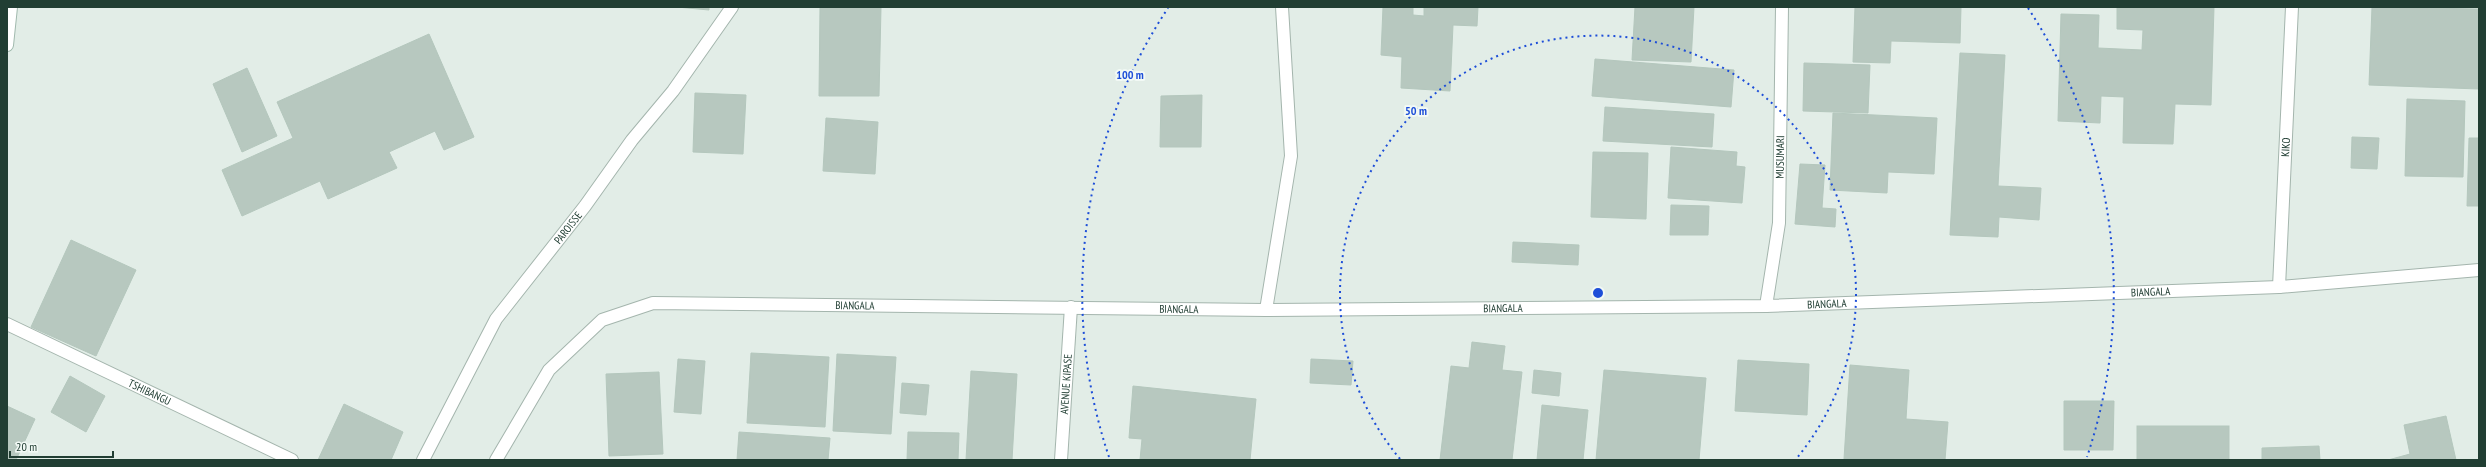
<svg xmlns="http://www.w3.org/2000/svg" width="2486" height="467" viewBox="0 0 2486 467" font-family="'PT Sans Narrow',sans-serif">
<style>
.building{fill:#b7c8bf;stroke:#b4c7bd}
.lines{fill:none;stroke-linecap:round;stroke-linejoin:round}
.street-casing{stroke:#a4b5ad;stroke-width:14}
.secondary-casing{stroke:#a0b9ad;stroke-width:14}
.street{stroke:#fff;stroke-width:12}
.secondary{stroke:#fff;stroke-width:12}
.ring{fill:none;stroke:#1d4ed8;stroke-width:2;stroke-dasharray:2 4}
.labels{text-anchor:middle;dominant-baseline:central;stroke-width:4;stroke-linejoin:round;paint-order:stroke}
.street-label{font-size:11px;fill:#213e33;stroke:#f2f9f5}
.centre{fill:#1d4ed8;stroke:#f2f9f5;stroke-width:2}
.ring-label{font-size:12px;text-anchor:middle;font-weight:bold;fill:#1d4ed8;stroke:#f2f9f5;stroke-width:4;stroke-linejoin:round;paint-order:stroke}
</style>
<rect width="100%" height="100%" fill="#e2ede7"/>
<g class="building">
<path d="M677,7H709V10Z"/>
<path d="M820,7H881L879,96H819Z"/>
<path d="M1383,7H1413V15L1424,16V7H1478L1477,26L1453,25L1450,91L1401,88L1402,57L1381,55Z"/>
<path d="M1635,7H1694L1691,62L1632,60Z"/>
<path d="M1855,7H1961L1960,43L1891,41L1890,63L1853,62Z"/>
<path d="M2117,7H2214L2211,105L2175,104L2173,144L2123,143L2124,97L2101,96L2100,123L2058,121L2061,14L2099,15L2098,48L2142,50L2143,30L2117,29Z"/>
<path d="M2372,7L2479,9V89L2369,85Z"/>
<path d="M429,34L474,137L444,150L435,131L389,152L397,168L328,199L320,181L242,216L222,170L293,138L277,102Z"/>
<path d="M1960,53L2005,55L1998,186L2041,188L2039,220L1999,217L1998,237L1950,235Z"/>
<path d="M1595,59L1734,70L1731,107L1592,96Z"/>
<path d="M1804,63L1870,65L1868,113L1803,111Z"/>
<path d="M247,68L277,136L242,152L213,84Z"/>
<path d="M695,93L746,95L743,154L693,152Z"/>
<path d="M1202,95L1201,147H1160L1161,96Z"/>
<path d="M2407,99L2465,101L2463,177L2405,176Z"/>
<path d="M1605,107L1714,114L1712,147L1603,141Z"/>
<path d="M1833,113L1937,118L1934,174L1888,172L1887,193L1830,190Z"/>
<path d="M826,118L878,122L875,174L823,171Z"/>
<path d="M2352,137L2379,138L2377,169L2351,168Z"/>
<path d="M2469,138H2479V206H2467Z"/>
<path d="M1671,147L1737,152L1736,166L1745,167L1742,203L1668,198Z"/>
<path d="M1593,152L1648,153L1646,219L1591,217Z"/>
<path d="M1800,164L1825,165L1822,208L1836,209L1835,227L1795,224Z"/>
<path d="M1671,205L1709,206L1708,235H1670Z"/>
<path d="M71,240L136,270L96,356L31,327Z"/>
<path d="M1513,242L1579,245L1578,265L1512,262Z"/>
<path d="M1472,342L1505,346L1502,370L1522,372L1512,460H1440L1451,366L1469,368Z"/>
<path d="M751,353L829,357L825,427L747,423Z"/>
<path d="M837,354L896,357L891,434L833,431Z"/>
<path d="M678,359L705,361L701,414L674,412Z"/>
<path d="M1311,359L1353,361L1351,385L1310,383Z"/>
<path d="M1738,360L1809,364L1807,415L1735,411Z"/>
<path d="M1850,365L1909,370L1906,419L1948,422L1945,460L1844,459Z"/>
<path d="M1534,370L1561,373L1559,396L1532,393Z"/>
<path d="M1604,370L1706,378L1699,460H1596Z"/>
<path d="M971,371L1017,374L1012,460H966Z"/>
<path d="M659,372L663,454L609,456L606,374Z"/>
<path d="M70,376L105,396L86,432L51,412Z"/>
<path d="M902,383L929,385L926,415L900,413Z"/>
<path d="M1133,386L1256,399L1250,460H1140L1142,439L1129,438Z"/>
<path d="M2064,401H2114L2113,450H2064Z"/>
<path d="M344,404L403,432L391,460H318Z"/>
<path d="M1542,405L1588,410L1583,460H1537Z"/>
<path d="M7,406L35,419L16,460H7Z"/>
<path d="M2446,416L2456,460H2388L2410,454L2404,425Z"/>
<rect x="2137" y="426" width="92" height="34"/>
<path d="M739,432L830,438L828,460H737Z"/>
<path d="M908,432L959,433L958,460H907Z"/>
<path d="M2319,446L2320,460H2262V448Z"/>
</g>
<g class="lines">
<defs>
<g id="street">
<path id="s1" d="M2279,287L2292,7"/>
<path id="s2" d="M1766,306L1779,223L1782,7"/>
<path d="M1266,310L1291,156L1282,7"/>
<path id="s3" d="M7,324L292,460"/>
<path id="s4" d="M423,460L496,319L585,206L632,140L673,91L732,7"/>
<path id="s5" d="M496,460L549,370L602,320L653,303L1266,310L1766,306L2279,287L2479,270"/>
<path id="s6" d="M1061,460L1071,307"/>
</g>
<path id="secondary" d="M7,45L11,7"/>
</defs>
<use href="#street" class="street-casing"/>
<use href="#secondary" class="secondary-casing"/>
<use href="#street" class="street"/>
<use href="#secondary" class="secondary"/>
</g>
<g class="ring">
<path d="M1400 459A258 258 0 1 1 1796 459"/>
<path d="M1109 457A516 516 0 0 1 1168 8M2028 8A516 516 0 0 1 2087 457"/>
</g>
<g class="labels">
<g class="street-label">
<text stroke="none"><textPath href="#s1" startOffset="140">KIKO</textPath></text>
<text stroke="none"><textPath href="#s2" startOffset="150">MUSUMARI</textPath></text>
<text stroke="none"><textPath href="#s4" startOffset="275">PAROISSE</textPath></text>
<text stroke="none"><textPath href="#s5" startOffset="1729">BIANGALA</textPath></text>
<text stroke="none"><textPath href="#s5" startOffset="1405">BIANGALA</textPath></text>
<text stroke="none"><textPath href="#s5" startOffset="433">BIANGALA</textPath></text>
<text stroke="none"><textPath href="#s5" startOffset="1081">BIANGALA</textPath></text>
<text stroke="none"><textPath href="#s5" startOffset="757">BIANGALA</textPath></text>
<text stroke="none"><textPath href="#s6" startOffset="76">AVENUE KIPASE</textPath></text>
<text stroke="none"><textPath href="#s3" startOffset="158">TSHIBANGU</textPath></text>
</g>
</g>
<circle cx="1598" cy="293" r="6" class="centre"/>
<g class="ring-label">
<text x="1130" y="79">100 m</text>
<text x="1416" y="115">50 m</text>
</g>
<rect width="2486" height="467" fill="none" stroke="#213e33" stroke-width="16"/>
<path d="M10 451v6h103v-6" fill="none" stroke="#213e33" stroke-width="2"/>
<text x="16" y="451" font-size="12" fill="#213e33" stroke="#f2f9f5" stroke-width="3" paint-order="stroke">20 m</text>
</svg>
